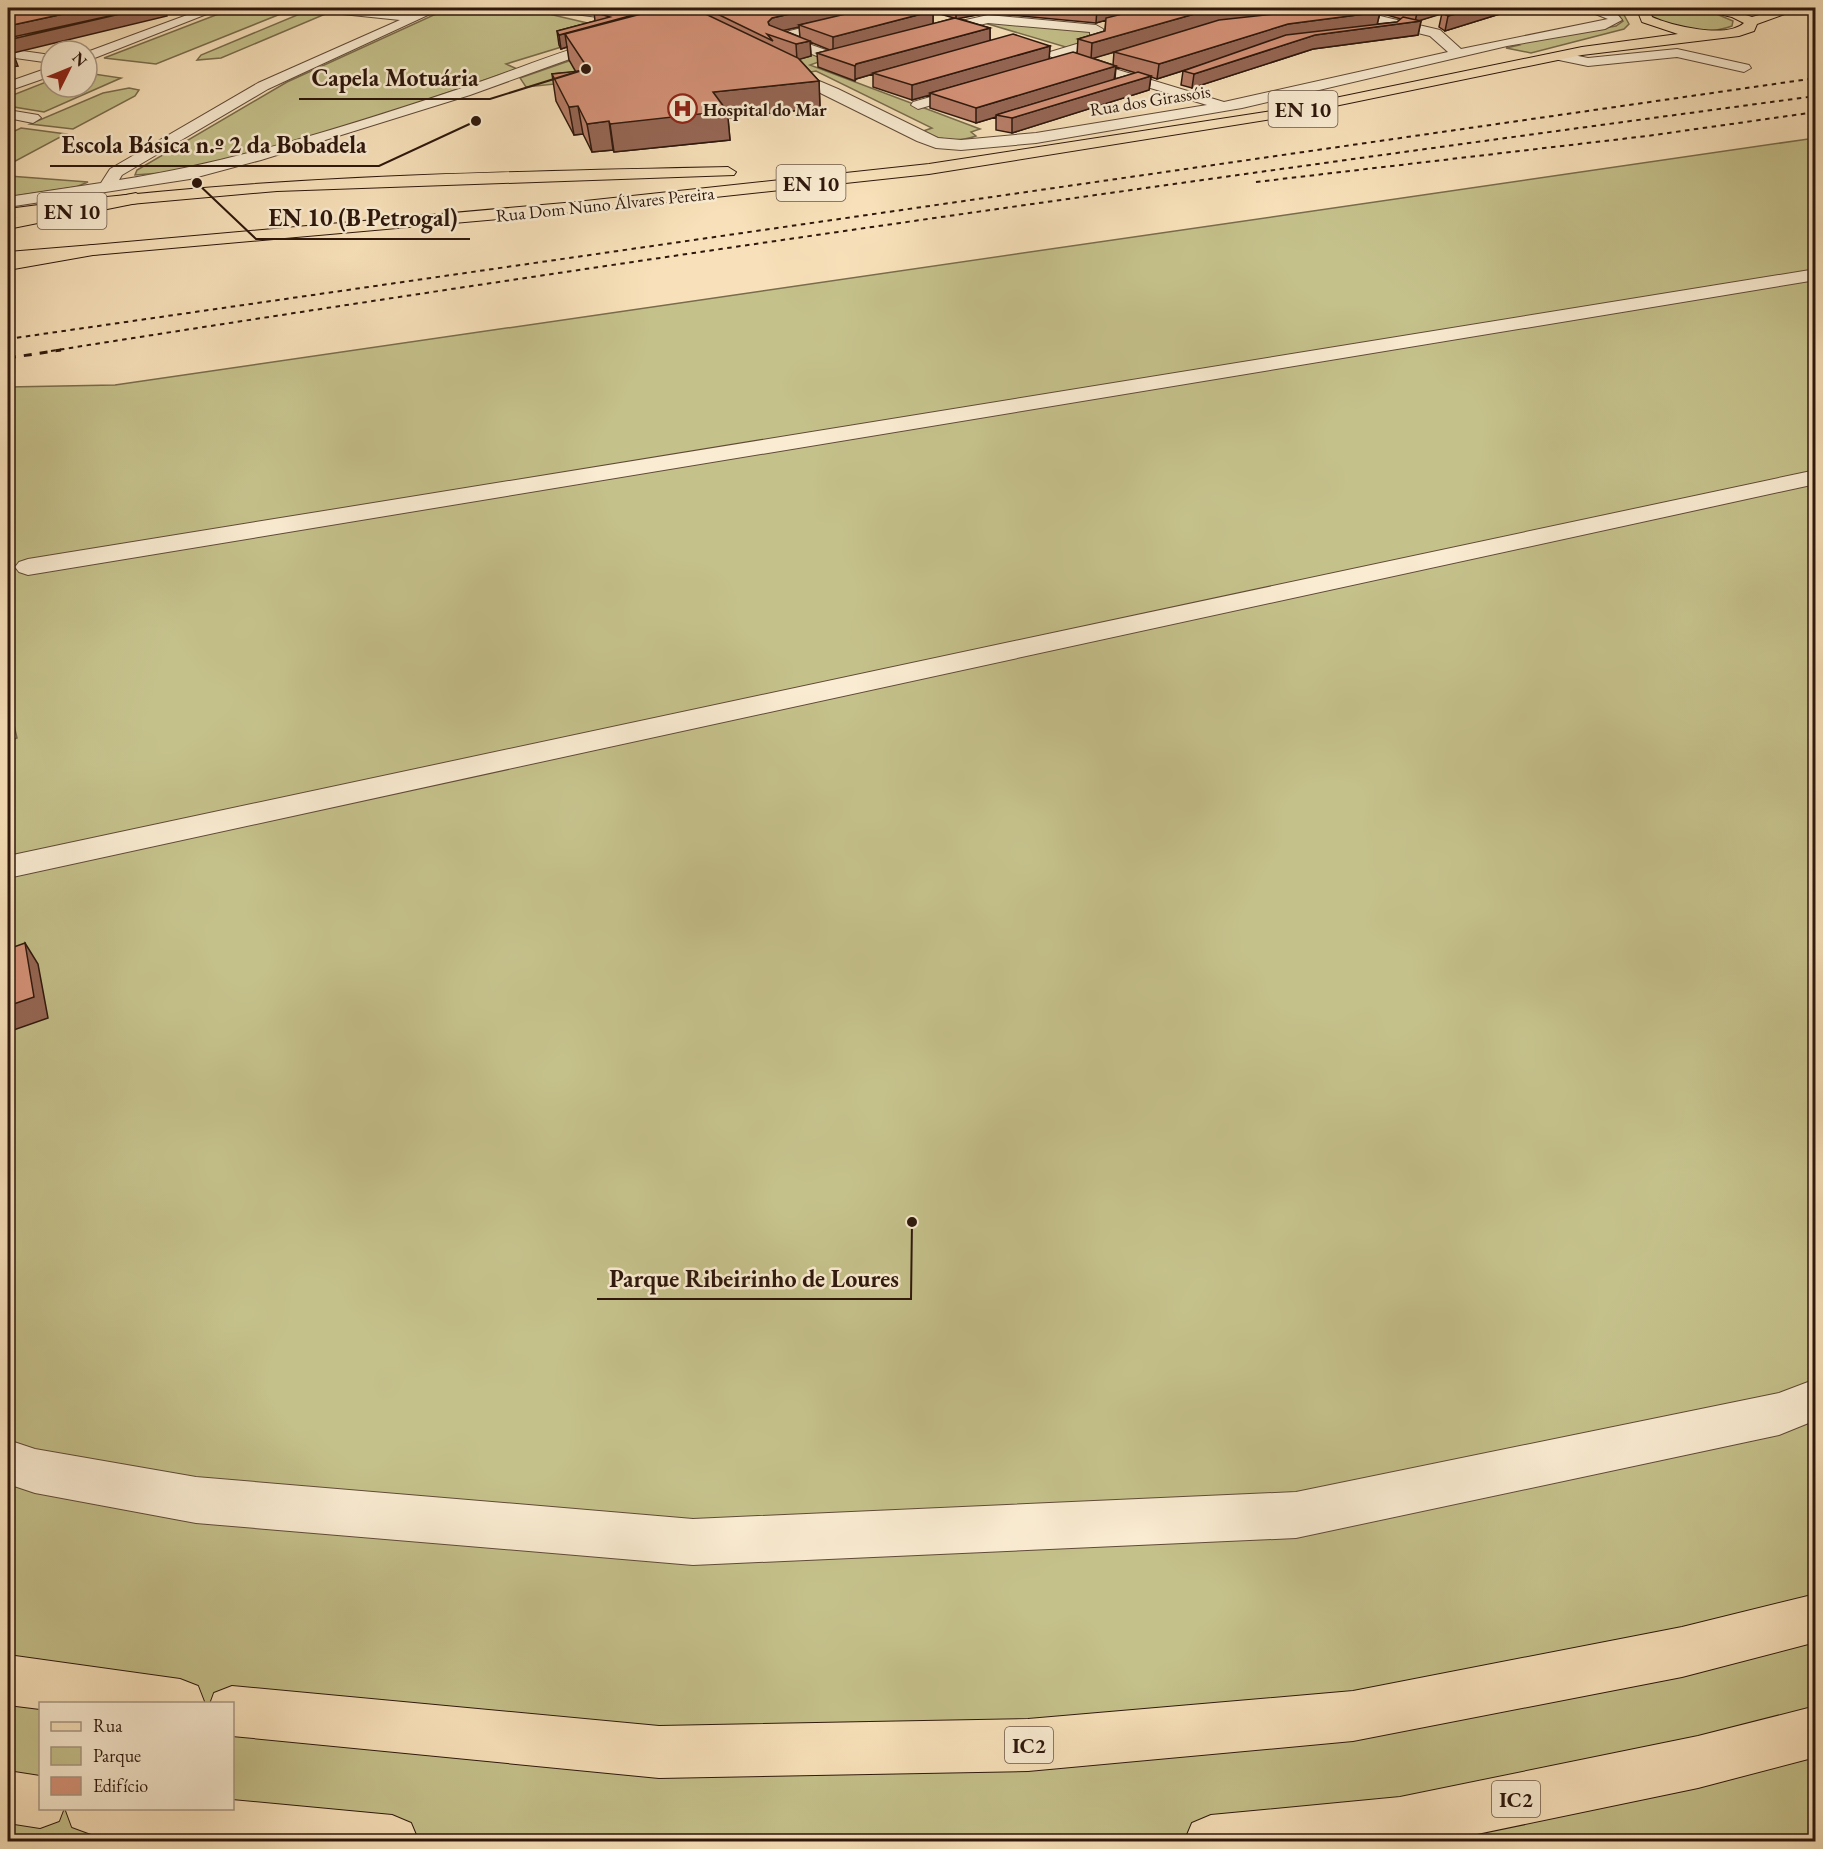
<svg xmlns="http://www.w3.org/2000/svg" width="1823" height="1849" viewBox="0 0 1823 1849" font-family="'EB Garamond',serif">
<style>
.green{fill:#c5c18b;stroke:#796c4c;stroke-width:1.5;fill-rule:evenodd}
.lines{fill:none;stroke-linecap:round;stroke-linejoin:round}
.pedestrian-casing{stroke:#604a38;stroke-width:2}
.minor-casing{stroke:#604a38;stroke-width:2}
.primary-casing{stroke:#2d170c;stroke-width:2}
.trunk-casing{stroke:#2d170c;stroke-width:2}
.pedestrian{fill:#faecd2;fill-rule:evenodd}
.minor{fill:#faecd2;fill-rule:evenodd}
.primary{fill:#f8e1ba;fill-rule:evenodd}
.trunk{fill:#f8e1ba;fill-rule:evenodd}
.rail-far1{stroke:#2d170c;stroke-width:2;stroke-dasharray:4.5 4.5;stroke-linecap:butt}
.rail{stroke:#2d170c;stroke-width:3;stroke-dasharray:8 8;stroke-linecap:butt}
.wall{fill:#b87e68;stroke:#2d170c;stroke-width:1.5;fill-rule:evenodd}
.shaded-wall{fill:#966755;stroke:#2d170c;stroke-width:1.5}
.building{fill:#d69379;stroke:#2d170c;stroke-width:1.5}
.labels{text-anchor:middle;dominant-baseline:central;stroke-width:5;stroke-linejoin:round;paint-order:stroke}
.far-street-label{font-size:18px;fill:#2d170c;stroke:#faecd2}
.far-poi-label{font-size:18px;font-weight:bold;fill:#2d170c;stroke:#faecd2;text-anchor:start}
.shield{fill:#faecd2;stroke:#6a5747;stroke-width:1.5}
.shield-label{font-size:21px;font-weight:bold;fill:#2d170c}
.leader{fill:none;stroke:#2d170c;stroke-width:2}
.callout-dot{fill:#2d170c;stroke:#faecd2;stroke-width:2}
.callout-label{font-size:24px;text-anchor:middle;font-weight:bold;fill:#2d170c;stroke:#faecd2;stroke-width:5;stroke-linejoin:round;paint-order:stroke}
</style>
<rect width="100%" height="100%" fill="#f8e1ba"/>
<filter id="stains"><feTurbulence type="fractalNoise" baseFrequency=".00333" numOctaves="4"/><feColorMatrix values="0 0 0 0 .2 0 0 0 0 .09 0 0 0 0 .02 0 0 0 .5 -.17"/></filter>
<radialGradient id="worn" r=".72"><stop offset=".6" stop-color="#630" stop-opacity="0"/><stop offset="1" stop-color="#630" stop-opacity=".3"/></radialGradient>
<g class="green">
<path d="M234,8L293,9L156,64L104,58Z"/>
<path d="M449,8H567L553,15L596,25L581,41L506,64L517,69L400,109L277,147L186,171L135,175L137,170L287,82Z"/>
<path d="M1599,8H1624L1623,13L1629,24L1624,29L1531,53L1506,48L1519,45L1514,43L1616,26L1623,21L1618,15Z"/>
<path d="M1670,8L1707,10L1733,21L1732,26C1706,36 1672,29 1649,15L1656,10Z"/>
<path d="M316,12L323,15L221,58L197,60L201,55L302,13Z"/>
<path d="M978,21L1094,29V42L1069,48Z"/>
<path d="M770,39L827,59L810,65L980,129L971,132L976,136C957,143 939,140 920,132L932,128L816,71L805,73Z"/>
<path d="M583,56L573,66L577,72L747,64L526,87L520,78Z"/>
<path d="M87,73L121,78L44,112L8,106V97L51,80V87H87Z"/>
<path d="M129,88L139,90L135,96L73,129L30,124L103,93Z"/>
<path d="M21,128L66,134L8,165V134Z"/>
<path d="M1815,138V1841H8V741L17,738L8,700V387L115,385ZM40,1704H232V1808H40Z"/>
<path d="M8,176H9L88,182L76,187L8,197Z"/>
</g>
<g class="lines">
<defs>
<g id="pedestrian">
<path d="M1816,269V280L28,575L19,572L15,567L19,562L28,559Z"/>
<path d="M1816,470V484L8,878V856Z"/>
</g>
<g id="minor">
<path d="M206,8H222L87,61V52Z"/>
<path d="M317,8C348,5 380,13 412,13C422,13 431,7 443,8L268,89L122,175L119,180C235,162 347,126 459,89C509,73 558,51 610,38L617,42L470,95L261,160L190,179L8,207V197L101,183L110,169L258,83L400,20L323,12Z"/>
<path d="M553,8H585L637,14L643,18L637,22L559,12Z"/>
<path d="M1326,8H1346L1440,30L1461,49L1608,19L1588,11L1586,8C1601,8 1613,7 1622,20L1605,29L1507,46L1242,108L1036,143L961,150L936,148L917,141L772,69L774,66H784L838,89L938,138L961,140L1036,133L1207,105L1067,63L1065,60L1072,56L1224,102L1448,52L1430,36L1328,11Z"/>
<path d="M988,15L1096,25L1103,29L1104,42L1055,59L1048,55L1050,52L1090,40V32L988,23L926,37L919,33L921,30Z"/>
<path d="M843,18L849,22L848,25L792,38L837,54V60H827L771,38L773,35Z"/>
<path d="M8,49L51,55V63L8,57Z"/>
<path d="M1677,49L1749,65L1751,68L1744,72L1677,57L1588,66L1554,59L1552,56L1559,52L1588,58Z"/>
<path d="M51,67V76L8,91V82Z"/>
<path d="M972,85L977,86L979,89L977,92L918,109L911,105L913,102Z"/>
<path d="M8,110L38,115L41,118L33,123L8,118Z"/>
<path d="M1816,1379V1420L1779,1435L1296,1538L693,1565L196,1523L35,1493L8,1484V1440L35,1449L196,1477L693,1519L1296,1492L1779,1393Z"/>
</g>
<g id="primary">
<path d="M1644,8H1659L1651,14L1652,17C1672,26 1727,39 1744,23L1732,17L1706,11L1704,8H1724L1752,17L1784,8H1801L1757,24L1754,31L1739,36L1582,55L1272,119L929,174L576,212L93,255L8,270V260L93,245L576,202L929,164L1272,111L1582,47L1678,34L1642,22L1638,12Z"/>
<path d="M728,167L736,172L734,175L277,191L97,207L8,219V209C247,176 487,172 728,167Z"/>
</g>
<g id="trunk">
<path d="M136,193L144,198L142,202L8,229V219Z"/>
<path d="M93,245L102,250L99,254L8,262V252Z"/>
<path d="M1816,1594V1642L1682,1677L1353,1741L1028,1771L659,1778L232,1736V1704H210L214,1693L232,1686L659,1726L1028,1719L1353,1691L1682,1627Z"/>
<path d="M8,1655L180,1679L198,1686L205,1704H40V1709L8,1705Z"/>
<path d="M1816,1706V1757L1698,1788L1439,1842H1184L1192,1823L1211,1815L1400,1797L1698,1736Z"/>
<path d="M8,1771L40,1776V1808H64L59,1821L40,1828L8,1823Z"/>
<path d="M232,1800L392,1815L411,1823L419,1842H144L91,1834L72,1827L65,1808H232Z"/>
</g>
</defs>
<use href="#pedestrian" class="pedestrian-casing"/>
<use href="#minor" class="minor-casing"/>
<use href="#primary" class="primary-casing"/>
<use href="#trunk" class="trunk-casing"/>
<use href="#pedestrian" class="pedestrian"/>
<use href="#minor" class="minor"/>
<use href="#primary" class="primary"/>
<use href="#trunk" class="trunk"/>
<g class="rail-far1">
<path d="M1256,182L1647,136L1816,112"/>
<path d="M8,339L1816,78"/>
<path d="M51,351C638,258 1227,175 1816,96"/>
</g>
<path class="rail" d="M8,358L61,350"/>
</g>
<path class="wall" d="M643,8H1577V9H1516L1445,31L1439,27L1442,13L1418,21H1421L1418,35L1313,49L1192,88L1181,85L1183,71L1195,67L1157,79L1151,77L1149,90L1012,133L996,130V117L976,123L930,108V95L912,100L873,87V74L856,79L855,81L818,67L817,53L830,50L810,42L811,56L799,59L819,81L820,108L728,118L730,140L614,152L613,150L592,152L583,134L574,135L556,101L552,74L576,72L569,60L567,47L561,49L559,45L557,31L595,21L594,12L643,11ZM933,12L954,18L933,24ZM988,13L1096,23L1106,20L1105,31L1078,39L1077,54L1049,59L1050,46L990,41V28L957,18ZM1380,13L1401,19L1397,22L1377,24ZM799,27L800,37L783,30ZM1114,52L1113,65L1092,58ZM1116,67L1136,73L1115,79Z"/>
<g class="shaded-wall">
<path d="M91,8H165L167,16L13,53L18,66L9,67L11,73L8,74V26Z"/>
<path d="M679,8H702L680,17Z"/>
<path d="M816,8H880L799,25V27L772,33L768,22L772,18Z"/>
<path d="M956,8H988V13L956,19Z"/>
<path d="M1097,8H1150L1096,23Z"/>
<path d="M1224,8H1325L1210,24L1091,59L1092,43L1212,9Z"/>
<path d="M1418,8H1461L1415,22Z"/>
<path d="M1477,8H1516V9L1445,31L1448,16Z"/>
<path d="M648,11L565,34L567,47L561,49L559,35Z"/>
<path d="M933,11V25L833,51V37Z"/>
<path d="M1380,12L1377,25L1285,38L1157,79L1159,64L1288,24Z"/>
<path d="M1421,21L1418,35L1313,49L1192,88L1194,74L1315,35Z"/>
<path d="M990,28V42L873,73V74L856,79L855,81V66L856,64Z"/>
<path d="M810,41L811,56L797,60L796,44Z"/>
<path d="M1050,46L1049,60L930,93V95L912,100V85Z"/>
<path d="M1116,66L1114,80L996,115V117L976,123V108Z"/>
<path d="M1151,76L1149,90L1012,133V118Z"/>
<path d="M819,81L820,108L728,118L730,140L614,152L610,124L713,92Z"/>
<path d="M578,106L583,134L574,135L569,107Z"/>
<path d="M609,121L613,150L592,152L587,124Z"/>
<path d="M25,943L38,964L48,1018L8,1032V1006Z"/>
</g>
<g class="building">
<path d="M8,8H91L8,26Z"/>
<path d="M146,8L8,40V38Z"/>
<path d="M610,8L648,11L559,35L557,31L610,17L594,12Z"/>
<path d="M664,8H693L798,58L819,81L713,92L727,111L610,124L609,121L587,124L578,106L569,107L552,74L589,70L565,34Z"/>
<path d="M705,8H816L772,18L768,22L769,25L810,41L796,44L767,34L773,41Z"/>
<path d="M871,8H920L933,11L833,37L799,25Z"/>
<path d="M1146,8H1224L1212,9L1092,43L1078,39L1105,31L1106,18Z"/>
<path d="M1328,8H1362L1380,12L1288,24L1159,64L1114,52L1219,20Z"/>
<path d="M1458,8H1477L1448,16L1442,13Z"/>
<path d="M1403,17L1421,21L1315,35L1194,74L1183,71L1286,35L1397,22Z"/>
<path d="M955,18L990,28L856,64L855,66L817,53Z"/>
<path d="M1013,34L1050,46L912,85L873,73Z"/>
<path d="M8,44L13,53L8,54Z"/>
<path d="M1073,52L1116,66L976,108L930,93Z"/>
<path d="M1138,72L1151,76L1012,118L996,115Z"/>
<path d="M25,943L34,997L8,1006V949Z"/>
</g>
<defs>
<symbol id="hospital-ring" viewBox="-11 -11 22 22"><circle r="9.5" fill="#faecd2" stroke="#8f2418" stroke-width="1.5"/><path d="M-5-5h3v3.5h4V-5h3V5h-3V1.5h-4V5h-3Z" fill="#8f2418"/></symbol>
</defs>
<g fill-rule="evenodd">
<use href="#hospital-ring" x="666" y="92" width="33" height="33"/>
</g>
<g class="labels">
<g class="far-street-label">
<text transform="translate(1150 100) rotate(-9)">Rua dos Girassóis</text>
<text transform="translate(605 204) rotate(-6)">Rua Dom Nuno Álvares Pereira</text>
</g>
<g class="far-poi-label">
<text x="703" y="109">Hospital do Mar</text>
</g>
<g class="shield">
<rect x="1268.5" y="91" width="69" height="36" rx="4.5"/>
<rect x="776.5" y="165" width="69" height="36" rx="4.5"/>
<rect x="37.5" y="193" width="69" height="36" rx="4.5"/>
<rect x="1005" y="1727" width="48" height="36" rx="4.5"/>
<rect x="1492" y="1781" width="48" height="36" rx="4.5"/>
</g>
<g class="shield-label">
<text x="1303" y="109">EN 10</text>
<text x="811" y="183">EN 10</text>
<text x="72" y="211">EN 10</text>
<text x="1029" y="1745">IC2</text>
<text x="1516" y="1799">IC2</text>
</g>
</g>
<path class="leader" d="M586 69L490 99H299M476 121L379 166H50M197 183L256 239H470M912 1222L911 1299H597"/>
<g class="callout-dot">
<circle cx="586" cy="69" r="6"/>
<circle cx="476" cy="121" r="6"/>
<circle cx="197" cy="183" r="6"/>
<circle cx="912" cy="1222" r="6"/>
</g>
<g class="callout-label">
<text x="395" y="86">Capela Motuária</text>
<text x="214" y="153">Escola Básica n.º 2 da Bobadela</text>
<text x="363" y="226">EN 10 (B Petrogal)</text>
<text x="754" y="1287">Parque Ribeirinho de Loures</text>
</g>
<rect width="1823" height="1849" fill="none" stroke="#f8e1ba" stroke-width="30"/>
<rect x="9" y="9" width="1805" height="1831" fill="none" stroke="#2d170c" stroke-width="3"/>
<rect x="15" y="15" width="1793" height="1819" fill="none" stroke="#2d170c" stroke-width="1.5"/>
<rect x="39" y="1702" width="195" height="108" fill="#faecd2" stroke="#a89783" stroke-width="1.5"/>
<rect x="51" y="1722" width="30" height="9" fill="#f8e1ba" stroke="#a89783" stroke-width="1.5"/>
<text x="93" y="1732" font-size="18" fill="#2d170c">Rua</text>
<rect x="51" y="1747" width="30" height="18" fill="#c5c18b" stroke="#a89783" stroke-width="1.5"/>
<text x="93" y="1762" font-size="18" fill="#2d170c">Parque</text>
<rect x="51" y="1777" width="30" height="18" fill="#d69379" stroke="#a89783" stroke-width="1.5"/>
<text x="93" y="1792" font-size="18" fill="#2d170c">Edifício</text>
<g transform="translate(69 69) rotate(47)"><circle r="28" fill="#faecd2" stroke="#a89783" stroke-width="1.5"/>
<path d="M0-4.5L10 22L0 15L-10 22Z" fill="#8f2418"/>
<text y="-9" font-size="16" font-weight="bold" text-anchor="middle" fill="#2d170c">N</text>
</g>
<rect width="100%" height="100%" filter="url(#stains)"/>
<rect width="100%" height="100%" fill="url(#worn)"/>
</svg>
